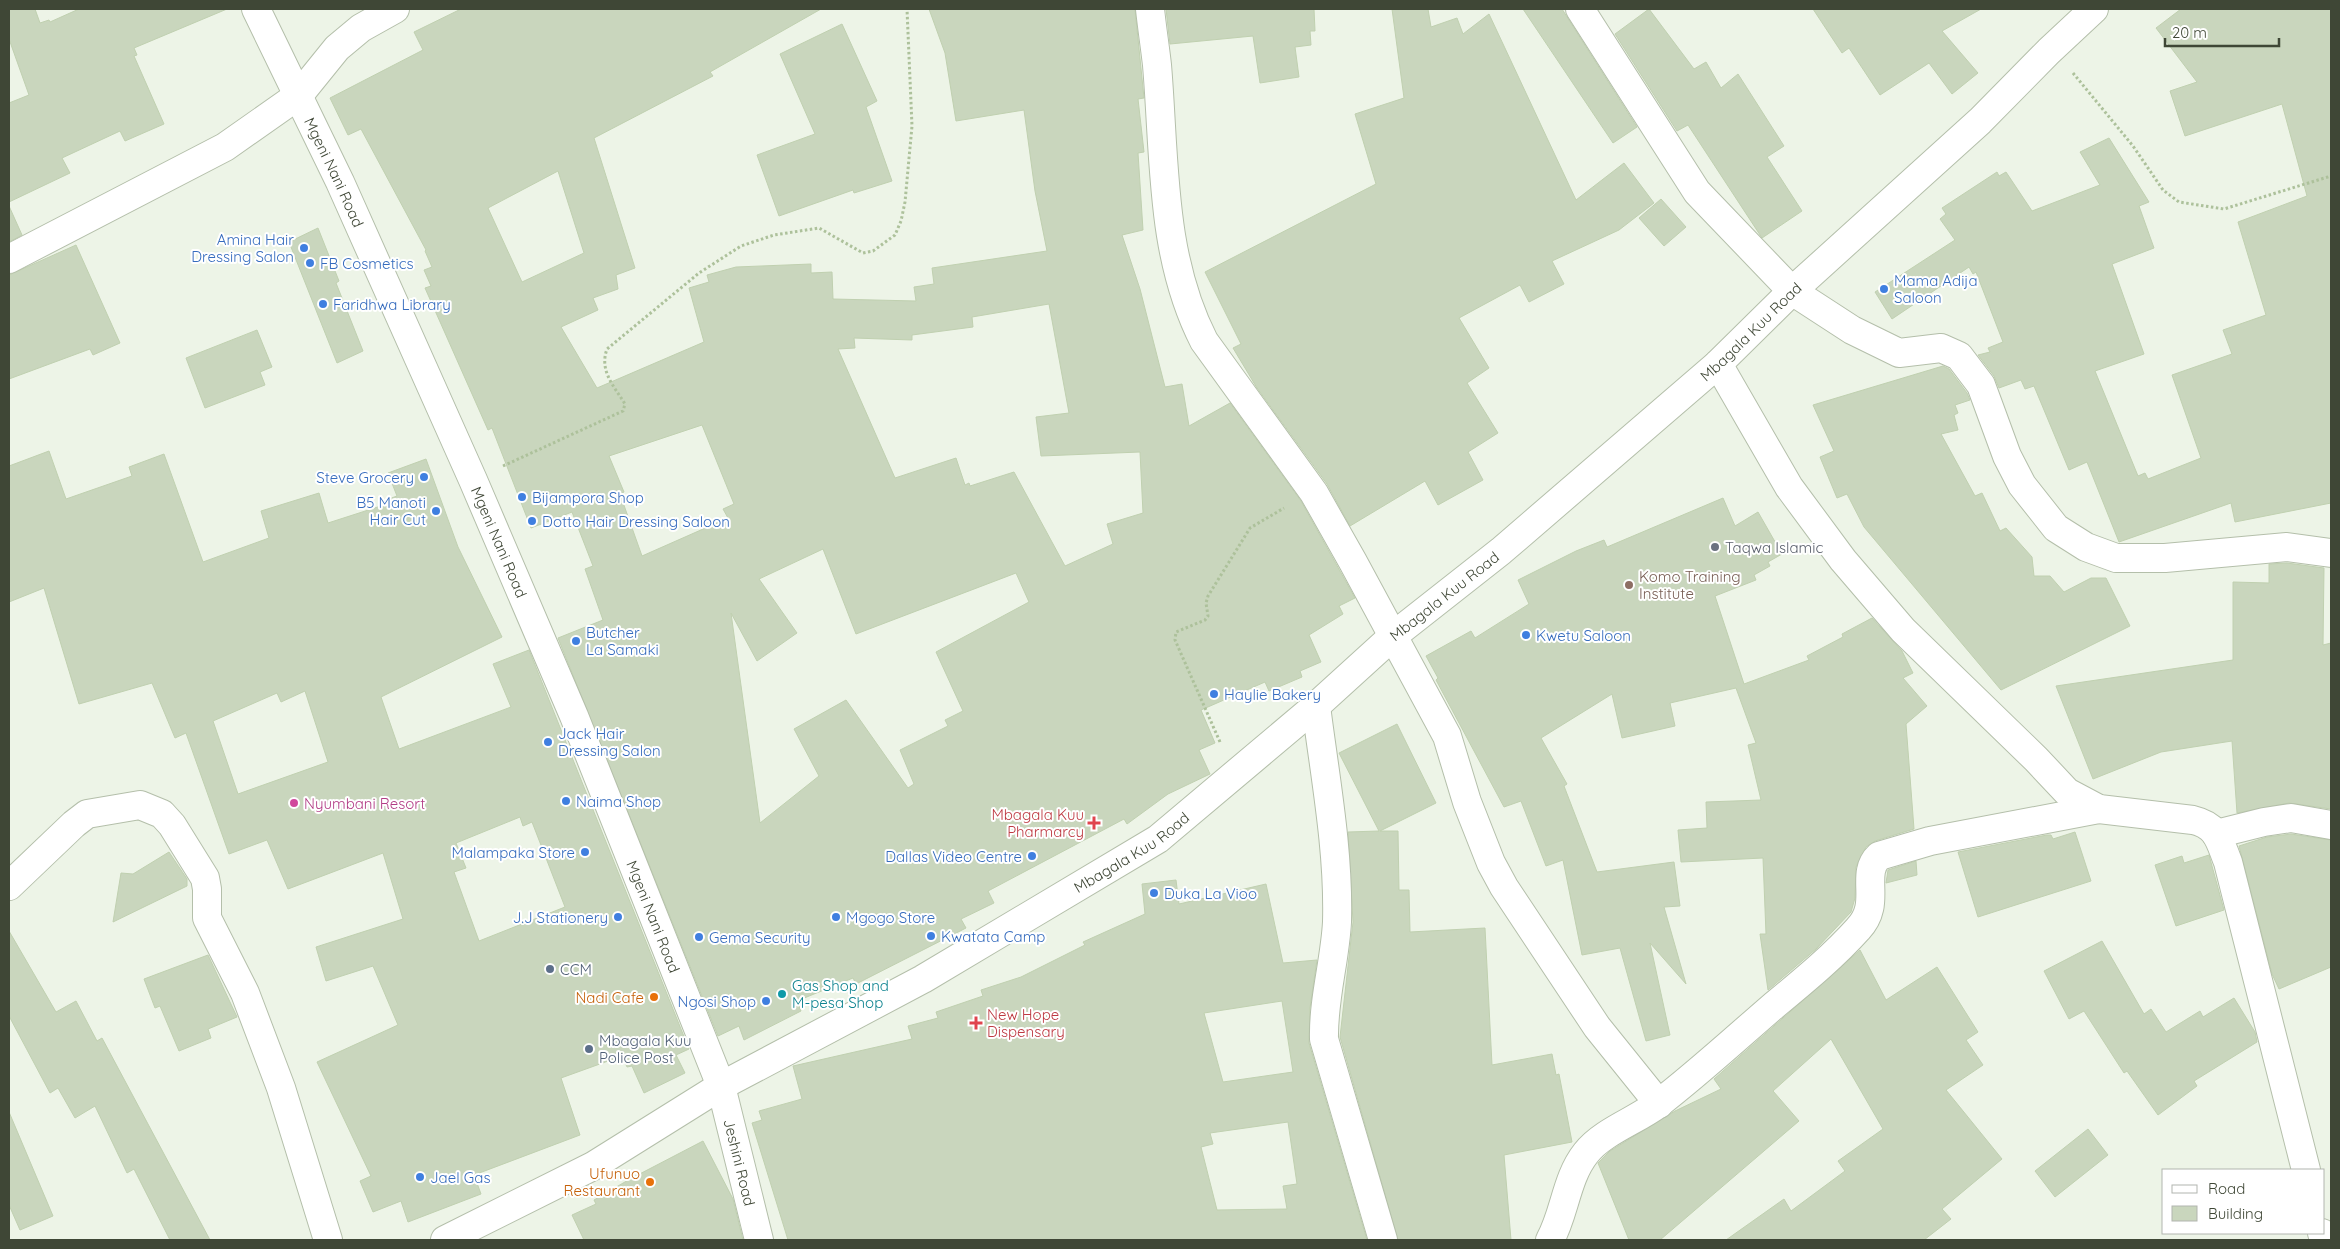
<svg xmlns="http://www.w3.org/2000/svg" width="2340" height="1249" viewBox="0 0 2340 1249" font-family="Quicksand,sans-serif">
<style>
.building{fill:#c9d6bd;stroke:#c0d0b0;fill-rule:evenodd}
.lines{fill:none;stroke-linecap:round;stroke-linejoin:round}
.minor-casing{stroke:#b4bfaa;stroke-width:30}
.tertiary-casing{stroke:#b4bfaa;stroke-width:30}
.path{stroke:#adc19b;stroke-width:3;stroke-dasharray:2.5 2.5;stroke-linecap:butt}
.minor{stroke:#fff;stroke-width:28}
.tertiary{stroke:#fff;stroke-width:28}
.shop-dot{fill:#3f7fe0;stroke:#fff;stroke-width:2}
.worship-dot{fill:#6b7280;stroke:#fff;stroke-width:2}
.education-dot{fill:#8d6e63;stroke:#fff;stroke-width:2}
.hotel-dot{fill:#d1479c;stroke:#fff;stroke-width:2}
.health-dot{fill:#e0444e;stroke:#fff;stroke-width:2}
.service-dot{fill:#5c6f8a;stroke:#fff;stroke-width:2}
.culture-dot{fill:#0f9aa8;stroke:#fff;stroke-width:2}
.food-dot{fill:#e8710a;stroke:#fff;stroke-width:2}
.labels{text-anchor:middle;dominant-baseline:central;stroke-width:4;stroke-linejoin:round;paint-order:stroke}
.street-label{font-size:15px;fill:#3f4736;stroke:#fff}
.shop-label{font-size:15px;fill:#366cbe;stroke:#fff;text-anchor:start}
.worship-label{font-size:15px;fill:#5b616d;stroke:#fff;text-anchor:start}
.education-label{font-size:15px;fill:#785e54;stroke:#fff;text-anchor:start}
.hotel-label{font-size:15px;fill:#b23c85;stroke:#fff;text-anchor:start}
.health-label{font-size:15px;fill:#be3a42;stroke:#fff;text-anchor:end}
.service-label{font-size:15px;fill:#4e5e75;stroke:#fff;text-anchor:start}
.culture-label{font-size:15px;fill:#0d838f;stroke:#fff;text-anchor:start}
.food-label{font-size:15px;fill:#c56008;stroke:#fff;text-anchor:end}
</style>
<rect width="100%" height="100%" fill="#edf4e7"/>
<g class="building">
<path d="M9,9H35L40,23L49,20L50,22L79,9H227L134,48L137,55L134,56L164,124L125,141L120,131L62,158L70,173L9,202V103L29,95L9,39Z"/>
<path d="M461,9H821L710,72L713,76L594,138L635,268L616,275L618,289L593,298L598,310L561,327L597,388L704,342L689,288L709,282L707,275L736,267L811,264V273L832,272L833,299L916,301L914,287L934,284L932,268L1047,251L1035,191L1024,110L956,121L945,53L929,9H1135L1144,98L1138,99L1144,152L1138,153L1143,230L1122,235L1140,289L1165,387L1182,384L1189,426L1230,403L1301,501L1355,598L1339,606L1343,614L1309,635L1321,662L1300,671L1302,677L1269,691L1265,682L1201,710L1215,743L1199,750L1210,774L1168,794L1127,824L1124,819L988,891L994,903L961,919L966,928L856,984L853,978L797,1001L801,1011L744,1040L739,1026L718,1036L558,638L603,620L585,569L593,566L572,512L531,528L492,428L488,430L425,288L431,286L424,270L432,267L425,251L426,250L361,129L348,135L330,98L423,50L414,32ZM558,171L584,253L522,282L488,208ZM1049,304L1069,413L1036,417L1041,456L1140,452L1143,513L1107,524L1113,544L1065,566L1014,472L970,486L969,483L965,485L956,458L895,478L838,349L855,348L854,338L912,340V335L973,327L972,317ZM702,425L734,504L723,509L728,518L642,556L620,494L624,492L609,456ZM823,549L856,634L1016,573L1029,602L936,652L963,711L945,720L948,726L900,750L914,784L908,788L846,700L794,729L819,776L760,823L731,613L757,661L797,633L759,579Z"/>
<path d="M1166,9H1314L1315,31H1310L1311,45L1295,47L1299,77L1260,83L1253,36L1170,44Z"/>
<path d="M1392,9H1428L1431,27L1457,18L1463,34L1489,14L1576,200L1624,163L1654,203L1619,230L1552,261L1564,284L1529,302L1520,285L1459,318L1489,368L1467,383L1498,433L1468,452L1483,480L1438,505L1425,481L1350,526L1327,484L1257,388L1233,348L1241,344L1205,272L1376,184L1355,114L1404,98Z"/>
<path d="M1523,9H1562L1637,127L1613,143Z"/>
<path d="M1649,9L1694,69L1706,62L1721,88L1738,74L1784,146L1767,157L1802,211L1762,238L1688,125L1677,131L1615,34Z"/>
<path d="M1813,9H1981L1942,31L1978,73L1952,94L1929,63L1880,95L1849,48L1842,53Z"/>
<path d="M2181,9H2331V503L2235,522L2231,503L2119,542L2087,462L2069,470L2034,386L2025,389L2021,380L1999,388L1994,376L1978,355L1990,352L1988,348L2003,342L1976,272L1973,274L1969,267L1892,319L1875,292L1955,240L1940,219L1946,214L1942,208L1997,172L1999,176L2006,172L2032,211L2100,185L2080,152L2109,138L2149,202L2139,206L2154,248L2112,264L2144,354L2095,371L2138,476L2145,473L2148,479L2201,458L2172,375L2232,354L2223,330L2266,315L2238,222L2307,196L2282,104L2185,136L2170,91L2197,82L2156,28Z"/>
<path d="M842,24L877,101L866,107L892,181L854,193L853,190L779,216L757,155L815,134L780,54Z"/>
<path d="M1661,199L1686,227L1664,246L1639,218Z"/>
<path d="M9,206L22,235L9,242Z"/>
<path d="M318,228L339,281L336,283L363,351L337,363L289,242Z"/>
<path d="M76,245L120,343L93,355L90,349L9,379V275Z"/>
<path d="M257,330L272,367L260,372L265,385L205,408L186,358Z"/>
<path d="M1943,366L1949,369L1967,393L1970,400L1955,405L1958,413L1954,415L1958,430L1941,434L1975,496L1982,493L2000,531L2006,528L2032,557L2034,576H2050L2064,592L2091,578H2106L2130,626L2001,690L1864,527L1847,494L1837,498L1820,457L1834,451L1813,405Z"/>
<path d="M49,451L66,499L132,476L129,467L164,454L203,562L269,538L261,511L319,493L328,523L387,504L386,500L397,496L388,473L426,459L458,547L502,637L381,697L399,749L511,707L493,664L529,650L689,1049L676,1055L685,1073L644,1093L632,1066L627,1067L622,1056L561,1078L580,1135L474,1175L481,1194L408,1222L401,1201L373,1212L360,1181L371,1176L317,1062L398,1025L373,966L326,981L316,947L403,919L383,853L288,889L267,840L229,854L186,733L175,738L152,683L79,704L44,588L9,602V466ZM305,691L328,762L238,794L213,721L277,693L281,702ZM520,817L523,826L532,822L565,907L479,941L454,872L466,868L456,843Z"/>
<path d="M1723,498L1735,526L1758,512L1782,554L1768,562L1770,566L1754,575L1756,580L1715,596L1744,684L1809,660L1807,656L1843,637L1842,634L1872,618L1902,651L1913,673L1903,678L1927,706L1906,724L1914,829L1875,841L1866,847L1856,867L1855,898L1851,912L1816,949L1768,990L1760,934H1766L1763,858L1681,862L1678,830L1707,828L1706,802L1761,800L1748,745L1756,743L1736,688L1670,703L1675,726L1622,738L1612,694L1541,738L1567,784L1564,786L1597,872L1674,862L1680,906L1664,907L1686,984L1650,943L1670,1035L1646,1041L1620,948L1582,955L1563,860L1546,866L1521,801L1504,807L1436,680L1438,678L1426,656L1471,631L1475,638L1529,604L1518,580L1576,551L1604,540L1607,547Z"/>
<path d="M2287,563L2324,568L2323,645L2331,643V809L2289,803L2237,813L2232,741L2161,752L2093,779L2056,686L2233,660V582L2269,583V564Z"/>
<path d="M1397,724L1436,803L1380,831H1398L1399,890H1409L1410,932L1485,928L1492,1065L1552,1054L1556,1075L1559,1074L1572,1142L1504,1155L1511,1240H1398L1340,1037L1353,922L1348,832L1379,831L1339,753Z"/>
<path d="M2075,832L2091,881L1978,917L1958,852L2047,835H2051L2053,839Z"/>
<path d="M2291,834L2331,840V967L2279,989L2272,974L2239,846L2267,837Z"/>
<path d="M169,852L187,879V886L113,922L121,873L133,874Z"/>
<path d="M2209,855L2224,910L2176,926L2155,865L2182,856L2184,863Z"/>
<path d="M1916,861L1917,875L1886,883L1888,870Z"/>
<path d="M1176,880L1179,904L1266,884L1283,963L1317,960L1310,1008L1309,1043L1367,1240H788L752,1123L762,1120L759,1111L802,1099L793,1066L912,1039L908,1026L938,1018L936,1012L983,996L981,990L1021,977L1085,945L1083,942L1145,914L1142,884ZM1282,1001L1293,1072L1223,1082L1204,1013ZM1288,1122L1297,1184L1283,1186L1287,1209L1217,1210L1201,1147L1213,1144L1210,1133Z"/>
<path d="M9,931L56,1012L76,1001L97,1041L102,1038L210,1240H170L134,1169L127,1173L95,1106L75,1118L58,1088L50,1093L9,1016Z"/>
<path d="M2102,941L2144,1014L2151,1009L2166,1032L2200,1011L2203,1017L2234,998L2255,1032L2257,1042L2194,1081L2197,1086L2158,1115L2127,1071L2124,1073L2084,1011L2069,1019L2044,971Z"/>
<path d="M1860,950L1886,1000L1937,967L1978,1032L1966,1040L1983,1065L1946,1090L2002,1159L1942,1209L1951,1219L1924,1240H1726L1784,1199L1791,1211L1845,1171L1838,1161L1883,1129L1831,1039L1773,1091L1799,1121L1660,1240H1629L1598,1163L1610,1151L1675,1111L1721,1089L1714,1079Z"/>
<path d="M208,955L237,1017L208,1029L211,1038L179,1051L160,1006L155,1008L144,979Z"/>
<path d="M9,1112L53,1216L20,1230L9,1205Z"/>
<path d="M2088,1129L2108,1155L2055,1197L2035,1171Z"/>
<path d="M703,1141L733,1199L743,1240H584L572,1215L596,1204L594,1200L630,1179Z"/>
</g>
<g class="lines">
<defs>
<g id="minor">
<path d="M1150,9C1152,28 1155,47 1157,65C1165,159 1160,255 1204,341L1314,493L1353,562L1447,736L1467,802L1491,863L1504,887L1597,1027L1659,1104"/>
<path d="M1580,9L1697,192L1792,291L1852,330L1899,353L1941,348L1959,356L1981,385L2007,456L2022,485L2056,528L2086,547L2116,558H2165L2287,547L2331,553"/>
<path d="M9,259L225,147L299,95L337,48L361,28L395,9"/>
<path d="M1718,364L1789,487L1843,560L1903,630L2036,759L2067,792L2099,809L2193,820C2218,826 2219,840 2228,862L2306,1170"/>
<path d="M1316,706C1325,777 1339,850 1337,922C1335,961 1323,999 1324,1039L1383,1240"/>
<path d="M2216,834L2264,822L2291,818L2331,825"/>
<path d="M9,886L74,824L87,814L140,805L162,814L172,825L205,878L207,889V918L245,993L281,1088L328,1240"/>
<path d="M2322,1233L2324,1240"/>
<path d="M1550,1240C1565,1213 1566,1178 1586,1153C1602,1132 1637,1120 1658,1104C1697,1074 1734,1040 1771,1008C1801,983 1832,958 1858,929C1883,903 1859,875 1879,856L1930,841L2099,809"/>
</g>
<g id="tertiary">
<path id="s1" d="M256,9L340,182L473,480L574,716L721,1086L759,1240"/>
<path id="s2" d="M445,1240L593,1166L721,1086L923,979L1158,839L1316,706L1393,636L1501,551L1718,364L1792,291L1980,121L2049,51L2094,9"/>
</g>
</defs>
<use href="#minor" class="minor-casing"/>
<use href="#tertiary" class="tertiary-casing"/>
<g class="path">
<path d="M2073,73L2133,146L2163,190L2179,202L2224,209L2331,176"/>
<path d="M503,466L623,411L625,404C614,386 599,371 607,349L699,273L741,246L774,235L819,228L863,253L873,251L895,235L901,221L905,202L912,126L907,9"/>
<path d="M1220,742L1175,640L1176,632L1205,620L1208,616L1206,603L1208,596L1250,528L1284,508"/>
</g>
<use href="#minor" class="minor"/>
<use href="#tertiary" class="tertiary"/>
</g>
<g class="shop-dot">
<circle cx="304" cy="248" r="5"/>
<circle cx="310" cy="263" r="5"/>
<circle cx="1884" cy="289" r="5"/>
<circle cx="323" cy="304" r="5"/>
<circle cx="424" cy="477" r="5"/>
<circle cx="522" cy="497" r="5"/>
<circle cx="436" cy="511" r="5"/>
<circle cx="532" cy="521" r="5"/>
<circle cx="1526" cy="635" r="5"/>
<circle cx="576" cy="641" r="5"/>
<circle cx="1214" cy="694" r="5"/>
<circle cx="548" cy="742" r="5"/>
<circle cx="566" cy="801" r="5"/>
<circle cx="585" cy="852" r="5"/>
<circle cx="1032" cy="856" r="5"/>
<circle cx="1154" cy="893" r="5"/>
<circle cx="618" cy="917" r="5"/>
<circle cx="836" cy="917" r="5"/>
<circle cx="931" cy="936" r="5"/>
<circle cx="699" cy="937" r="5"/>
<circle cx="766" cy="1001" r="5"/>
<circle cx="420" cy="1177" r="5"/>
</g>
<circle class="worship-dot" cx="1715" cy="547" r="5"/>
<circle class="education-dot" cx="1629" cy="585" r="5"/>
<circle class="hotel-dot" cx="294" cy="803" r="5"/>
<g class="health-dot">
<path d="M1091.5 815.5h5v5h5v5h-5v5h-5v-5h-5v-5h5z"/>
<path d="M973.5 1015.5h5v5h5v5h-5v5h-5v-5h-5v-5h5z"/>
</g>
<g class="service-dot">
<circle cx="550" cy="969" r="5"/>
<circle cx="589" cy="1049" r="5"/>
</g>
<circle class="culture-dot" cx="782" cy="994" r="5"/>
<g class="food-dot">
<circle cx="654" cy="997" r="5"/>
<circle cx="650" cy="1182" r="5"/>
</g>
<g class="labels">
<g class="street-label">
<text stroke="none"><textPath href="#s1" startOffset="181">Mgeni Nani Road</textPath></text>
<text stroke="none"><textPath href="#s2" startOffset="1599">Mbagala Kuu Road</textPath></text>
<text stroke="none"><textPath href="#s1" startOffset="586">Mgeni Nani Road</textPath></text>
<text stroke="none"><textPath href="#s2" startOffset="1194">Mbagala Kuu Road</textPath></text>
<text stroke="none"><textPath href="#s2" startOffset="789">Mbagala Kuu Road</textPath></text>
<text stroke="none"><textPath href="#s1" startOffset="991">Mgeni Nani Road</textPath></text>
<text stroke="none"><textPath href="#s1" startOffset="1252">Jeshini Road</textPath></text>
</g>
<g class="shop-label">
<text x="294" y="239" text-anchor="end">Amina Hair<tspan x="294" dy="17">Dressing Salon</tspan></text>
<text x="320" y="263">FB Cosmetics</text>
<text x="1894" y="280">Mama Adija<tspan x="1894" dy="17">Saloon</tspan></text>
<text x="333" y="304">Faridhwa Library</text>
<text x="414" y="477" text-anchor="end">Steve Grocery</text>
<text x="532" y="497">Bijampora Shop</text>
<text x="426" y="502" text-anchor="end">B5 Manoti<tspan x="426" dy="17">Hair Cut</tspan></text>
<text x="542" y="521">Dotto Hair Dressing Saloon</text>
<text x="586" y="632">Butcher<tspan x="586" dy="17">La Samaki</tspan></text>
<text x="1536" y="635">Kwetu Saloon</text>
<text x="1224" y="694">Haylie Bakery</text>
<text x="558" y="733">Jack Hair<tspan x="558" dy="17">Dressing Salon</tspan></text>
<text x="576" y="801">Naima Shop</text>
<text x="575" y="852" text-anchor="end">Malampaka Store</text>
<text x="1022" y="856" text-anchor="end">Dallas Video Centre</text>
<text x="1164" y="893">Duka La Vioo</text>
<text x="608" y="917" text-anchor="end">J.J Stationery</text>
<text x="846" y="917">Mgogo Store</text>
<text x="941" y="936">Kwatata Camp</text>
<text x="709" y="937">Gema Security</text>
<text x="756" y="1001" text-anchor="end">Ngosi Shop</text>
<text x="430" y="1177">Jael Gas</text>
</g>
<g class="worship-label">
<text x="1725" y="547">Taqwa Islamic</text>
</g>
<g class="education-label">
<text x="1639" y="576">Komo Training<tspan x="1639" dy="17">Institute</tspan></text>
</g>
<g class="hotel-label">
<text x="304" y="803">Nyumbani Resort</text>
</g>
<g class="health-label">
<text x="1084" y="814">Mbagala Kuu<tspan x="1084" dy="17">Pharmarcy</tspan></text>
<text x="987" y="1014" text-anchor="start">New Hope<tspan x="987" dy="17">Dispensary</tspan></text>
</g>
<g class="service-label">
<text x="560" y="969">CCM</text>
<text x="599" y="1040">Mbagala Kuu<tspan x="599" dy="17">Police Post</tspan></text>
</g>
<g class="culture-label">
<text x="792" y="985">Gas Shop and<tspan x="792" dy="17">M-pesa Shop</tspan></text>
</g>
<g class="food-label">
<text x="644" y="997">Nadi Cafe</text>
<text x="640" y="1173">Ufunuo<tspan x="640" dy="17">Restaurant</tspan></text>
</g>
</g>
<rect width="2340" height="1249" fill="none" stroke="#3f4736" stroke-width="20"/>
<rect x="2162" y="1169" width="162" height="65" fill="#ffffff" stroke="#b2b5af"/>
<rect x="2172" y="1185" width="25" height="8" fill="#ffffff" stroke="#b2b5af"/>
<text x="2208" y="1194" font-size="15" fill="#3f4736">Road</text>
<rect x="2172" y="1206" width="25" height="15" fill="#c9d6bd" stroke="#b2b5af"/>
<text x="2208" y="1219" font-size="15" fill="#3f4736">Building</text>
<path d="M2165 38v8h114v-8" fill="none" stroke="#3f4736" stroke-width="2.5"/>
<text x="2172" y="38" font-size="15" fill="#3f4736" stroke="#ffffff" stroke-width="4" paint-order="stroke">20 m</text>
</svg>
